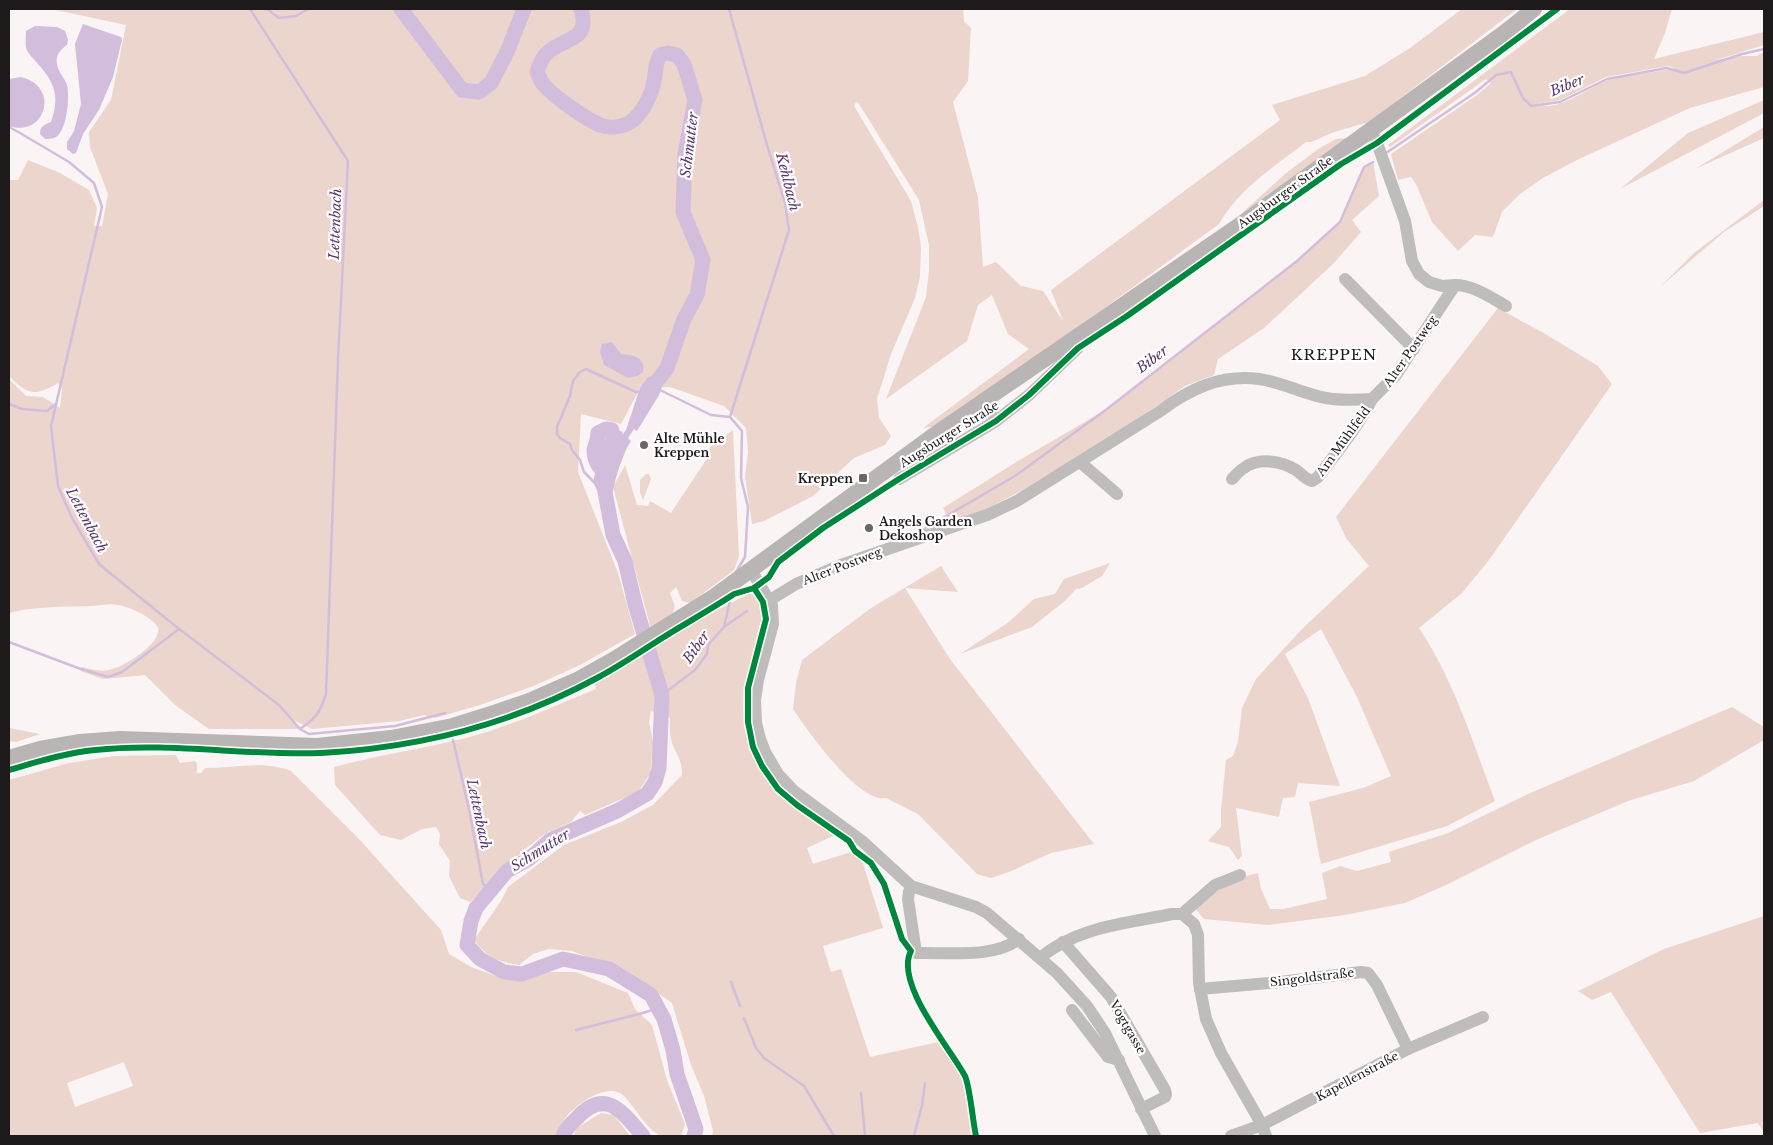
<svg xmlns="http://www.w3.org/2000/svg" width="1773" height="1145" viewBox="0 0 1773 1145" font-family="'Libre Baskerville',serif">
<style>
.green{fill:#ebd5cc;fill-rule:evenodd}
.water{fill:#d3bddd}
.lines{fill:none;stroke-linecap:round;stroke-linejoin:round}
.stream{stroke:#d3bddd;stroke-width:2.5}
.river{stroke:#d3bddd;stroke-width:15}
.minor{stroke:#bfbdbc;stroke-width:12}
.major{stroke:#b9b5b5;stroke-width:16}
.cycleway-casing{stroke:#fff;stroke-width:9}
.cycleway{stroke:#00873e;stroke-width:6}
.poi-dot{fill:#6b6667;stroke:#fff;stroke-width:2}
.labels{text-anchor:middle;dominant-baseline:central;stroke-width:4.5;stroke-linejoin:round;paint-order:stroke}
.street-label{font-size:12px;fill:#1e191a;stroke:#fff}
.poi-label{font-size:12px;font-weight:bold;fill:#1e191a;stroke:#fff;text-anchor:start}
.water-label{font-size:14px;font-style:italic;fill:#59346d;stroke:#fff}
.quarter-label{font-size:15px;letter-spacing:1px;fill:#1e191a;stroke:#fff}
</style>
<rect width="100%" height="100%" fill="#faf4f5"/>
<g class="green">
<path d="M51,9H963L964,21L971,28L968,81L953,102L978,198L983,267L996,262L1021,286L1043,291L1063,321L1051,290L1280,120L1272,105L1365,76L1410,48L1462,9H1517L1369,122L1334,132L1311,142H1306C1274,167 1239,188 1219,224L1020,370L938,426L923,428L1029,349L1008,334L992,295L978,305L967,341L886,399L926,297L929,271V245L919,200L859,104L856,102L854,106L911,201L918,227L921,247L920,276L915,298L891,354L877,399L879,418L891,436L885,445L854,458L813,496L764,521L752,524L745,477L748,452L746,428L724,406L670,387L640,388L621,424L581,414L578,472L618,573L635,634L582,664L536,685L480,705L435,718L424,715L399,721L312,729L293,720L300,729H209L175,705L145,675L103,679L80,671L82,667C91,669 100,672 109,670C122,668 162,644 158,628C156,619 128,606 119,605C111,603 101,605 93,606C64,607 36,606 9,613V379L26,396L43,397L60,408L62,389L58,383C34,397 28,395 9,376V180H18L28,160L60,173L89,190L97,208L94,226H102L108,194L90,147L89,132L111,100L126,25Z"/>
<path d="M1570,9H1672L1665,33L1654,59L1764,32V45L1716,60L1742,56H1757L1764,52V87L1690,108L1579,159L1543,178L1520,194L1502,212L1493,237L1475,235L1458,251L1432,222L1416,184L1411,177L1398,180L1391,154L1477,95L1491,83L1486,79L1390,147L1388,145ZM1668,66L1675,68C1653,73 1630,74 1609,80C1588,87 1559,113 1537,104L1560,100L1606,77Z"/>
<path d="M1764,100V113L1620,189L1688,133Z"/>
<path d="M1764,127V138L1695,169Z"/>
<path d="M1349,138L1230,224L1285,174L1318,149L1336,139Z"/>
<path d="M1373,162L1379,196L1352,220L1361,232L1334,263L1264,328L1218,359L1214,375L1185,386L1118,433L1023,490L980,512L951,523L943,508L1018,461L1107,409L1297,261L1340,222L1364,167Z"/>
<path d="M1764,200V206L1724,232L1660,287L1694,253Z"/>
<path d="M1498,308L1547,335L1598,366L1612,384L1489,560L1462,593L1419,628C1454,680 1473,743 1495,801L1447,826L1321,864L1309,802L1363,788L1391,776L1357,697L1321,629L1285,654L1308,698L1340,786L1298,783L1295,797L1283,798L1279,817L1236,808L1242,856L1238,860L1229,847L1208,841L1221,827V810L1226,760L1233,756L1238,742L1242,708L1256,679L1301,630L1369,566L1346,538L1336,517Z"/>
<path d="M733,430L739,556L734,570L690,603L682,601L676,587L670,593C671,596 673,600 674,604C677,617 661,623 651,629L613,487L625,465L637,505L648,506L650,501L671,513L708,457L710,447Z"/>
<path d="M646,474H649L651,479L643,500L640,492V480Z"/>
<path d="M1110,563L1102,576L1082,588L1076,589L1066,600L1032,627L960,654L1009,622L1034,599L1055,594L1064,579Z"/>
<path d="M941,566L958,592L905,588L950,659L1094,844L1051,853L1009,872L991,878L977,874L918,814L886,798C859,804 807,730 793,709L796,683L802,660L871,608Z"/>
<path d="M750,593L759,598C760,605 764,614 763,620C761,638 753,655 748,672C737,713 747,752 772,786C785,805 816,823 835,835L807,848L813,864L851,852L862,860L883,928L823,946L831,972L841,969L870,1057L943,1041L966,1078L976,1136H712L713,1131L704,1096L691,1065L672,1003L626,971L572,951L549,949L533,954L519,965C498,962 487,957 474,940L501,901L508,887L564,845L621,822L653,805L682,775C682,756 675,755 671,739C669,732 670,725 670,718L651,711L649,722L653,742L650,774L638,792L585,815L580,811L571,822L546,833L525,849L470,902L460,898L449,876L450,861L439,844L440,834L436,827L422,829L401,840L380,835L335,785L334,767C378,755 422,749 466,738C512,726 552,707 596,689L595,684L704,617Z"/>
<path d="M1732,707L1764,727V740L1694,781L1628,801L1536,840L1446,885L1405,903L1345,915L1268,925L1204,919L1194,907L1234,879L1258,873L1261,889L1270,909H1283L1327,899L1322,873L1340,866L1357,871L1391,862L1389,852L1448,833L1528,794Z"/>
<path d="M9,728L40,734L16,742L9,741Z"/>
<path d="M176,755L180,763L195,761L197,763V773H201L205,768C234,768 264,760 291,771L359,839L441,930L449,954L471,967L507,980L549,972H576L628,993L635,1009L652,1025L667,1080L685,1124L681,1136C675,1136 666,1138 661,1136C648,1131 634,1106 624,1096C608,1081 577,1104 567,1116C562,1122 559,1130 555,1136H9V780L69,763L114,756ZM124,1062L133,1086L75,1107L67,1083Z"/>
<path d="M1764,916V1122H1762L1764,1132L1758,1123L1700,1133L1611,992L1592,1000L1578,991L1664,949Z"/>
<path d="M601,1113L614,1115L630,1136H573L577,1128Z"/>
</g>
<g class="water">
<path d="M83,24L121,37L122,40L113,77L99,110L83,134L76,153L73,154L67,149V142L74,131L81,104L75,44Z"/>
<path d="M35,26L57,27L65,31L68,40L67,45C61,49 55,55 57,64C58,72 65,78 67,85C70,97 67,130 56,137C53,139 48,139 45,139L40,134C40,126 44,125 51,122C60,97 55,83 38,64C34,59 28,54 26,48C25,43 26,37 26,31Z"/>
<path d="M21,77C61,87 45,138 9,126V79Z"/>
<path d="M612,342L621,354C633,355 646,357 643,372L637,376L628,378L604,365L600,352L602,344Z"/>
<path d="M663,373L661,390L659,395L637,431L634,429L628,438L631,441C625,450 623,458 619,468C616,476 611,482 610,491L602,494L598,492L593,482L601,447L607,435L615,429L623,432L622,435L626,430L640,388L648,377L659,375Z"/>
</g>
<g class="lines">
<g class="stream">
<path d="M250,9L348,161L338,360L326,694C320,713 316,718 300,729"/>
<path d="M267,9L279,18L296,16L308,9"/>
<path d="M729,9L767,145L785,203L789,230L730,417L742,431L741,478L748,507L745,557L736,572"/>
<path d="M9,127L20,133L69,162L94,183L102,207L51,426L58,486L72,518L99,564L174,625L279,705L300,729L309,734L395,726L445,713"/>
<path d="M1386,153L1476,92L1496,75L1511,72L1523,98L1531,106L1560,102L1607,79L1667,68L1684,73L1742,54L1764,49"/>
<path d="M658,389L711,415L730,417"/>
<path d="M9,404L22,409L47,411L56,404"/>
<path d="M595,483L584,472L580,460L572,450L570,444L560,438L557,434V427L570,396L573,381L580,372L586,369L636,392H642"/>
<path d="M919,532L1015,476L1107,409L1297,261L1340,222L1364,167L1373,162"/>
<path d="M724,627L732,592"/>
<path d="M9,642L78,668L108,677L122,672L179,629"/>
<path d="M662,695L695,670L707,654L708,645L724,627L747,611"/>
<path d="M453,740L469,809L483,884L490,890"/>
<path d="M731,982L740,1006"/>
<path d="M744,1018L756,1048L764,1058L804,1086L834,1136"/>
<path d="M576,1030L643,1013L658,1008"/>
<path d="M861,1093L865,1136"/>
<path d="M914,1136L922,1105L925,1083"/>
</g>
<g class="river">
<path d="M401,9L462,90L479,92L491,83L507,52L524,9"/>
<path d="M581,9C591,43 564,36 546,54C542,58 539,66 537,72C539,76 541,82 544,85C554,97 586,119 600,125C613,130 630,126 638,115C646,106 652,92 654,81C656,71 655,63 660,55L668,53L677,55L684,64L695,100L685,154L683,212L703,260L697,295L684,319L667,368L651,389"/>
<path d="M610,472L608,476C600,469 594,462 594,450C595,445 598,440 598,433L606,429L612,430"/>
<path d="M609,474L605,492L613,535L625,561L635,604L662,695L659,768L655,782L647,794L617,811L550,840L529,859L507,871L476,908L471,921L467,945L480,959L504,972L522,974L563,959L609,969L651,995L664,1019L673,1050L677,1074L696,1129L694,1136"/>
<path d="M563,1136C565,1129 572,1123 577,1118C606,1086 624,1114 643,1136"/>
</g>
<g class="minor">
<path d="M1345,279L1414,349"/>
<path d="M1455,285C1473,285 1490,297 1506,306"/>
<path d="M981,401L996,421"/>
<path d="M1080,462L1117,494"/>
<path d="M899,479L996,421L1029,395L1078,348"/>
<path d="M1232,479C1236,475 1240,470 1244,468C1259,457 1281,461 1296,470C1302,474 1305,479 1312,481L1318,477C1337,452 1358,427 1372,399"/>
<path d="M751,570L772,605L773,624L758,680L755,700L756,723L760,739L765,752L778,774L794,791L862,841L911,886L976,907L987,913L1057,973L1087,1006L1105,1033L1155,1136"/>
<path d="M770,600L796,584L841,565L987,515L1017,501L1159,412C1189,389 1221,374 1259,379C1282,382 1303,394 1326,398C1341,401 1357,400 1372,399L1396,375L1455,285L1442,286L1429,282L1419,274L1412,261L1405,221L1377,143L1371,131"/>
<path d="M911,886L909,892L908,899L916,953C948,952 993,959 1019,939"/>
<path d="M1182,914L1215,885L1240,875"/>
<path d="M1063,942L1111,997L1165,1090L1166,1094L1165,1097L1141,1109"/>
<path d="M1040,958C1076,927 1128,923 1172,914H1182L1194,924L1198,935L1199,983L1206,1019L1221,1053L1262,1125L1266,1136"/>
<path d="M1200,989L1280,982L1361,972L1368,973L1377,985L1408,1049"/>
<path d="M1072,1010L1108,1057L1119,1060"/>
<path d="M1231,1136L1262,1125L1408,1049L1483,1017"/>
</g>
<path class="major" d="M9,758L40,749L80,742L120,739L317,746L391,738L453,726L491,714L529,701L579,679L613,660L715,596L937,433L1247,220L1504,33L1534,9"/>
<defs>
<g id="cycleway">
<path d="M754,588L763,602L766,619L748,688V722L753,747L762,766L778,789L797,805L849,841L855,851L871,863L884,884L902,939L911,951C894,983 950,1048 965,1076C970,1087 973,1123 976,1136"/>
<path d="M9,770C37,762 65,753 95,750C170,742 246,756 321,753C417,748 512,724 597,678C618,667 639,653 659,640C684,624 710,610 734,594L754,588L769,577L778,562L823,528L899,479L996,421L1029,395L1078,348L1127,316L1341,164L1377,143L1557,9"/>
</g>
</defs>
<use href="#cycleway" class="cycleway-casing"/>
<use href="#cycleway" class="cycleway"/>
</g>
<g class="poi-dot">
<circle cx="644" cy="445" r="5"/>
<rect x="858" y="473" width="10" height="10" rx="2.5"/>
<circle cx="869" cy="528" r="5"/>
</g>
<g class="labels">
<g class="street-label">
<text transform="translate(1285 192) rotate(-36)">Augsburger Straße</text>
<text transform="translate(1410 351) rotate(-55)">Alter Postweg</text>
<text transform="translate(949 434) rotate(-32)">Augsburger Straße</text>
<text transform="translate(1343 441) rotate(-54)">Am Mühlfeld</text>
<text transform="translate(842 566) rotate(-21)">Alter Postweg</text>
<text transform="translate(1312 977) rotate(-7)">Singoldstraße</text>
<text transform="translate(1128 1027) rotate(60)">Vogtgasse</text>
<text transform="translate(1357 1076) rotate(-28)">Kapellenstraße</text>
</g>
<g class="poi-label">
<text x="654" y="438">Alte Mühle<tspan x="654" dy="14">Kreppen</tspan></text>
<text x="853" y="478" text-anchor="end">Kreppen</text>
<text x="879" y="521">Angels Garden<tspan x="879" dy="14">Dekoshop</tspan></text>
</g>
<g class="water-label">
<text transform="translate(1567 85) rotate(-22)">Biber</text>
<text transform="translate(689 145) rotate(-83)">Schmutter</text>
<text transform="translate(788 182) rotate(76)">Kehlbach</text>
<text transform="translate(335 224) rotate(-88)">Lettenbach</text>
<text transform="translate(1152 359) rotate(-37)">Biber</text>
<text transform="translate(87 520) rotate(62)">Lettenbach</text>
<text transform="translate(696 647) rotate(-55)">Biber</text>
<text transform="translate(479 814) rotate(78)">Lettenbach</text>
<text transform="translate(540 850) rotate(-32)">Schmutter</text>
</g>
<g class="quarter-label">
<text x="1334" y="354">KREPPEN</text>
</g>
</g>
<rect width="1773" height="1145" fill="none" stroke="#1e191a" stroke-width="20"/>
</svg>
